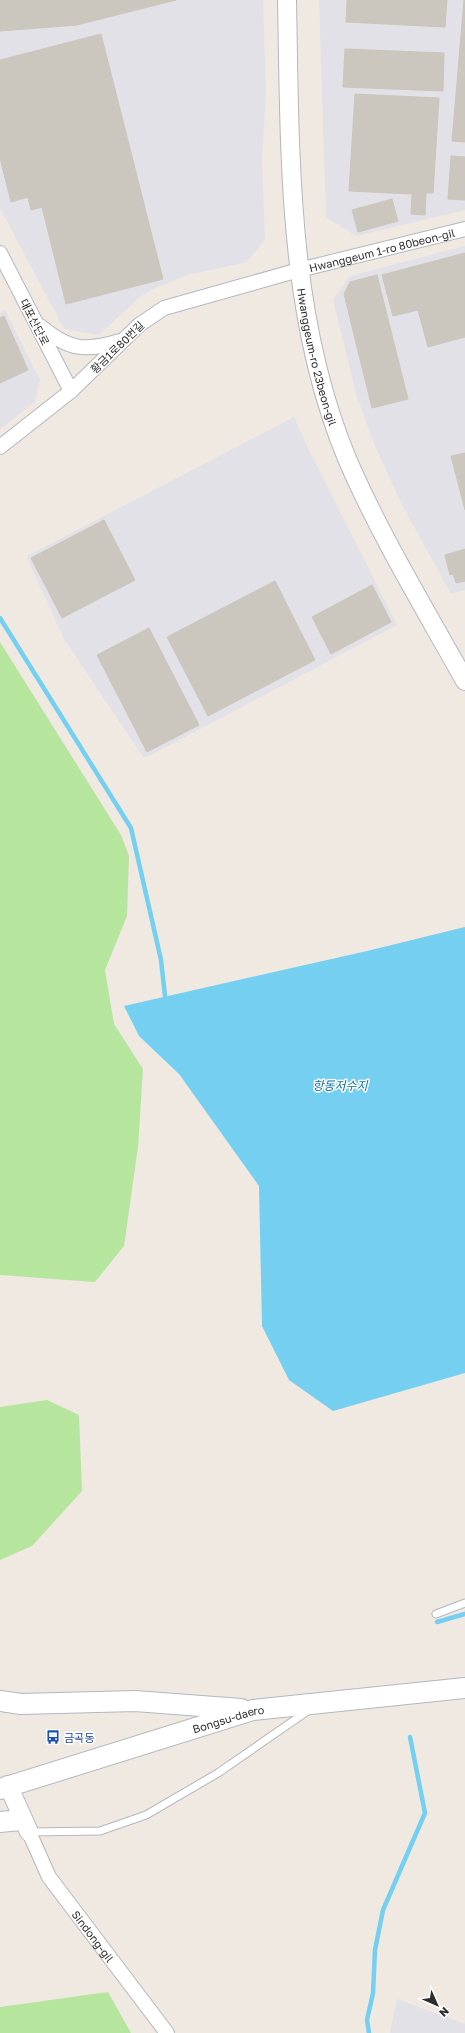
<svg xmlns="http://www.w3.org/2000/svg" width="465" height="2033" viewBox="0 0 465 2033" font-family="'Golos Text','Noto Sans KR',sans-serif">
<style>
.industrial{fill:#e3e1e8}
.green{fill:#b6e59e}
.water{fill:#75cff0}
.lines{fill:none;stroke-linecap:round;stroke-linejoin:round}
.stream{stroke:#75cff0;stroke-width:4.5}
.building{fill:#cbc7bf;stroke:#cbc5ba}
.service-casing{stroke:#b4b7c1;stroke-width:9}
.minor-casing{stroke:#b4b7c1;stroke-width:16}
.tertiary-casing{stroke:#b4b7c1;stroke-width:20}
.secondary-casing{stroke:#b4b7c1;stroke-width:22}
.service{stroke:#fff;stroke-width:7}
.minor{stroke:#fff;stroke-width:14}
.tertiary{stroke:#fff;stroke-width:18}
.secondary{stroke:#fff;stroke-width:20}
.labels{text-anchor:middle;dominant-baseline:central;stroke-width:3;stroke-linejoin:round;paint-order:stroke}
.street-label{font-size:11px;fill:#2e2e2e;stroke:#fff}
.transit-label{font-size:11px;fill:#164399;stroke:#fff;text-anchor:start}
.water-label{font-size:12px;font-style:italic;fill:#0d6fa3;stroke:#fff}
</style>
<rect width="100%" height="100%" fill="#efe9e1"/>
<g class="industrial">
<path d="M0,0H263L266,93L262,160L265,240L247,262L187,275L153,289L140,297L99,335L64,329L0,208Z"/>
<path d="M319,0H465V210L356,236L326,217Z"/>
<path d="M465,246V590L451,594L400,501L375,446L357,397L333,300L350,276Z"/>
<path d="M5,310L40,380L35,402L0,429V313Z"/>
<path d="M294,417L306,444L397,625L147,757H143L64,639L27,558L29,555Z"/>
<path d="M397,1999L465,2024V2033H390Z"/>
</g>
<g class="green">
<path d="M0,642L121,835L129,856L127,916L105,970L114,1024L143,1069L138,1147L124,1246L95,1282L0,1275Z"/>
<path d="M47,1400L79,1415L82,1491L32,1546L0,1560V1407Z"/>
<path d="M108,1992L131,2033H0V2007Z"/>
</g>
<path class="water" d="M465,927V1373L333,1411L289,1380L262,1326L259,1186L179,1074L139,1036L124,1006L367,951Z"/>
<g class="lines">
<g class="stream">
<path d="M0,618L131,828L161,960L165,996"/>
<path d="M437,1622L465,1614"/>
<path d="M369,2033L367,2020L373,1993L375,1950L383,1910L425,1813L410,1737"/>
</g>
</g>
<g class="building">
<path d="M0,0H176L77,25L0,31Z"/>
<path d="M347,0H447L445,27L346,22Z"/>
<path d="M464,0H465V142L452,141Z"/>
<path d="M101,34L163,279L66,304L42,207L31,210L28,197L11,202L0,158V60Z"/>
<path d="M345,49L444,53L443,91L343,87Z"/>
<path d="M355,94L439,98L433,193H426L425,215L411,214L412,194L349,191Z"/>
<path d="M451,156L465,157V200L448,199Z"/>
<path d="M392,199L398,221L358,232L352,210Z"/>
<path d="M465,253V337L428,347L418,310L393,316L382,275Z"/>
<path d="M377,275L408,399L372,408L344,294L350,282Z"/>
<path d="M4,316L28,370L0,383V318Z"/>
<path d="M465,453V510L451,456Z"/>
<path d="M104,520L135,580L62,618L31,558Z"/>
<path d="M465,549V581L456,583L453,574L450,575L445,555Z"/>
<path d="M275,581L315,660L208,716L167,637Z"/>
<path d="M372,585L391,622L331,654L312,617Z"/>
<path d="M149,628L199,725L147,752L97,655Z"/>
</g>
<g class="lines">
<defs>
<g id="service">
<path d="M436,1614L465,1603"/>
<path d="M30,1832L100,1831L146,1815L218,1773L309,1710"/>
</g>
<g id="minor">
<path d="M0,253L71,391"/>
<path d="M40,326C69,350 85,352 120,341"/>
<path id="s1" d="M0,447L71,391L139,325L164,308L299,270L465,229"/>
<path id="s2" d="M29,1832L49,1877L167,2033"/>
</g>
<g id="tertiary">
<path id="s3" d="M287,0C290,154 287,317 348,461C381,537 425,609 465,681"/>
<path d="M8,1785L29,1832"/>
</g>
<g id="secondary">
<path d="M0,1701L21,1704L135,1701L241,1709"/>
<path id="s4" d="M0,1789L253,1710L465,1688"/>
<path d="M0,1822L20,1820"/>
</g>
</defs>
<use href="#service" class="service-casing"/>
<use href="#minor" class="minor-casing"/>
<use href="#tertiary" class="tertiary-casing"/>
<use href="#secondary" class="secondary-casing"/>
<use href="#service" class="service"/>
<use href="#minor" class="minor"/>
<use href="#tertiary" class="tertiary"/>
<use href="#secondary" class="secondary"/>
</g>
<defs>
<symbol id="bus-bare" viewBox="-9 -9 18 18"><path d="M-5-6H5V4H4V6H2V4H-2V6H-4V4H-5ZM-3.5-4V0h7V-4ZM-3.5 1.2v1.5H-2V1.2ZM2 1.2v1.5H3.5V1.2Z" fill="#1a4fb4" stroke="#fff" stroke-width="2.5" paint-order="stroke"/></symbol>
</defs>
<g fill-rule="evenodd">
<use href="#bus-bare" x="43" y="1727" width="20" height="20"/>
</g>
<g class="labels">
<g class="street-label">
<text stroke="none"><textPath href="#s1" startOffset="441">Hwanggeum 1-ro 80beon-gil</textPath></text>
<text transform="translate(35 322) rotate(63)">대포산단로</text>
<text transform="translate(117 347) rotate(-44)">황금1로80번길</text>
<text stroke="none"><textPath href="#s3" startOffset="359">Hwanggeum-ro 23beon-gil</textPath></text>
<text stroke="none"><textPath href="#s4" startOffset="239">Bongsu-daero</textPath></text>
<text stroke="none"><textPath href="#s2" startOffset="123">Sindong-gil</textPath></text>
</g>
<g class="transit-label">
<text x="64" y="1737">금곡동</text>
</g>
<g class="water-label">
<text x="340" y="1085">항동저수지</text>
</g>
</g>
<g transform="translate(437 2005) rotate(135)" stroke="#ffffff" stroke-width="3" paint-order="stroke">
<path d="M0-3L7 15L0 10L-7 15Z" fill="#2e2e2e"/>
<text y="-6" font-size="11" font-weight="bold" text-anchor="middle" fill="#2e2e2e">N</text>
</g>
</svg>
